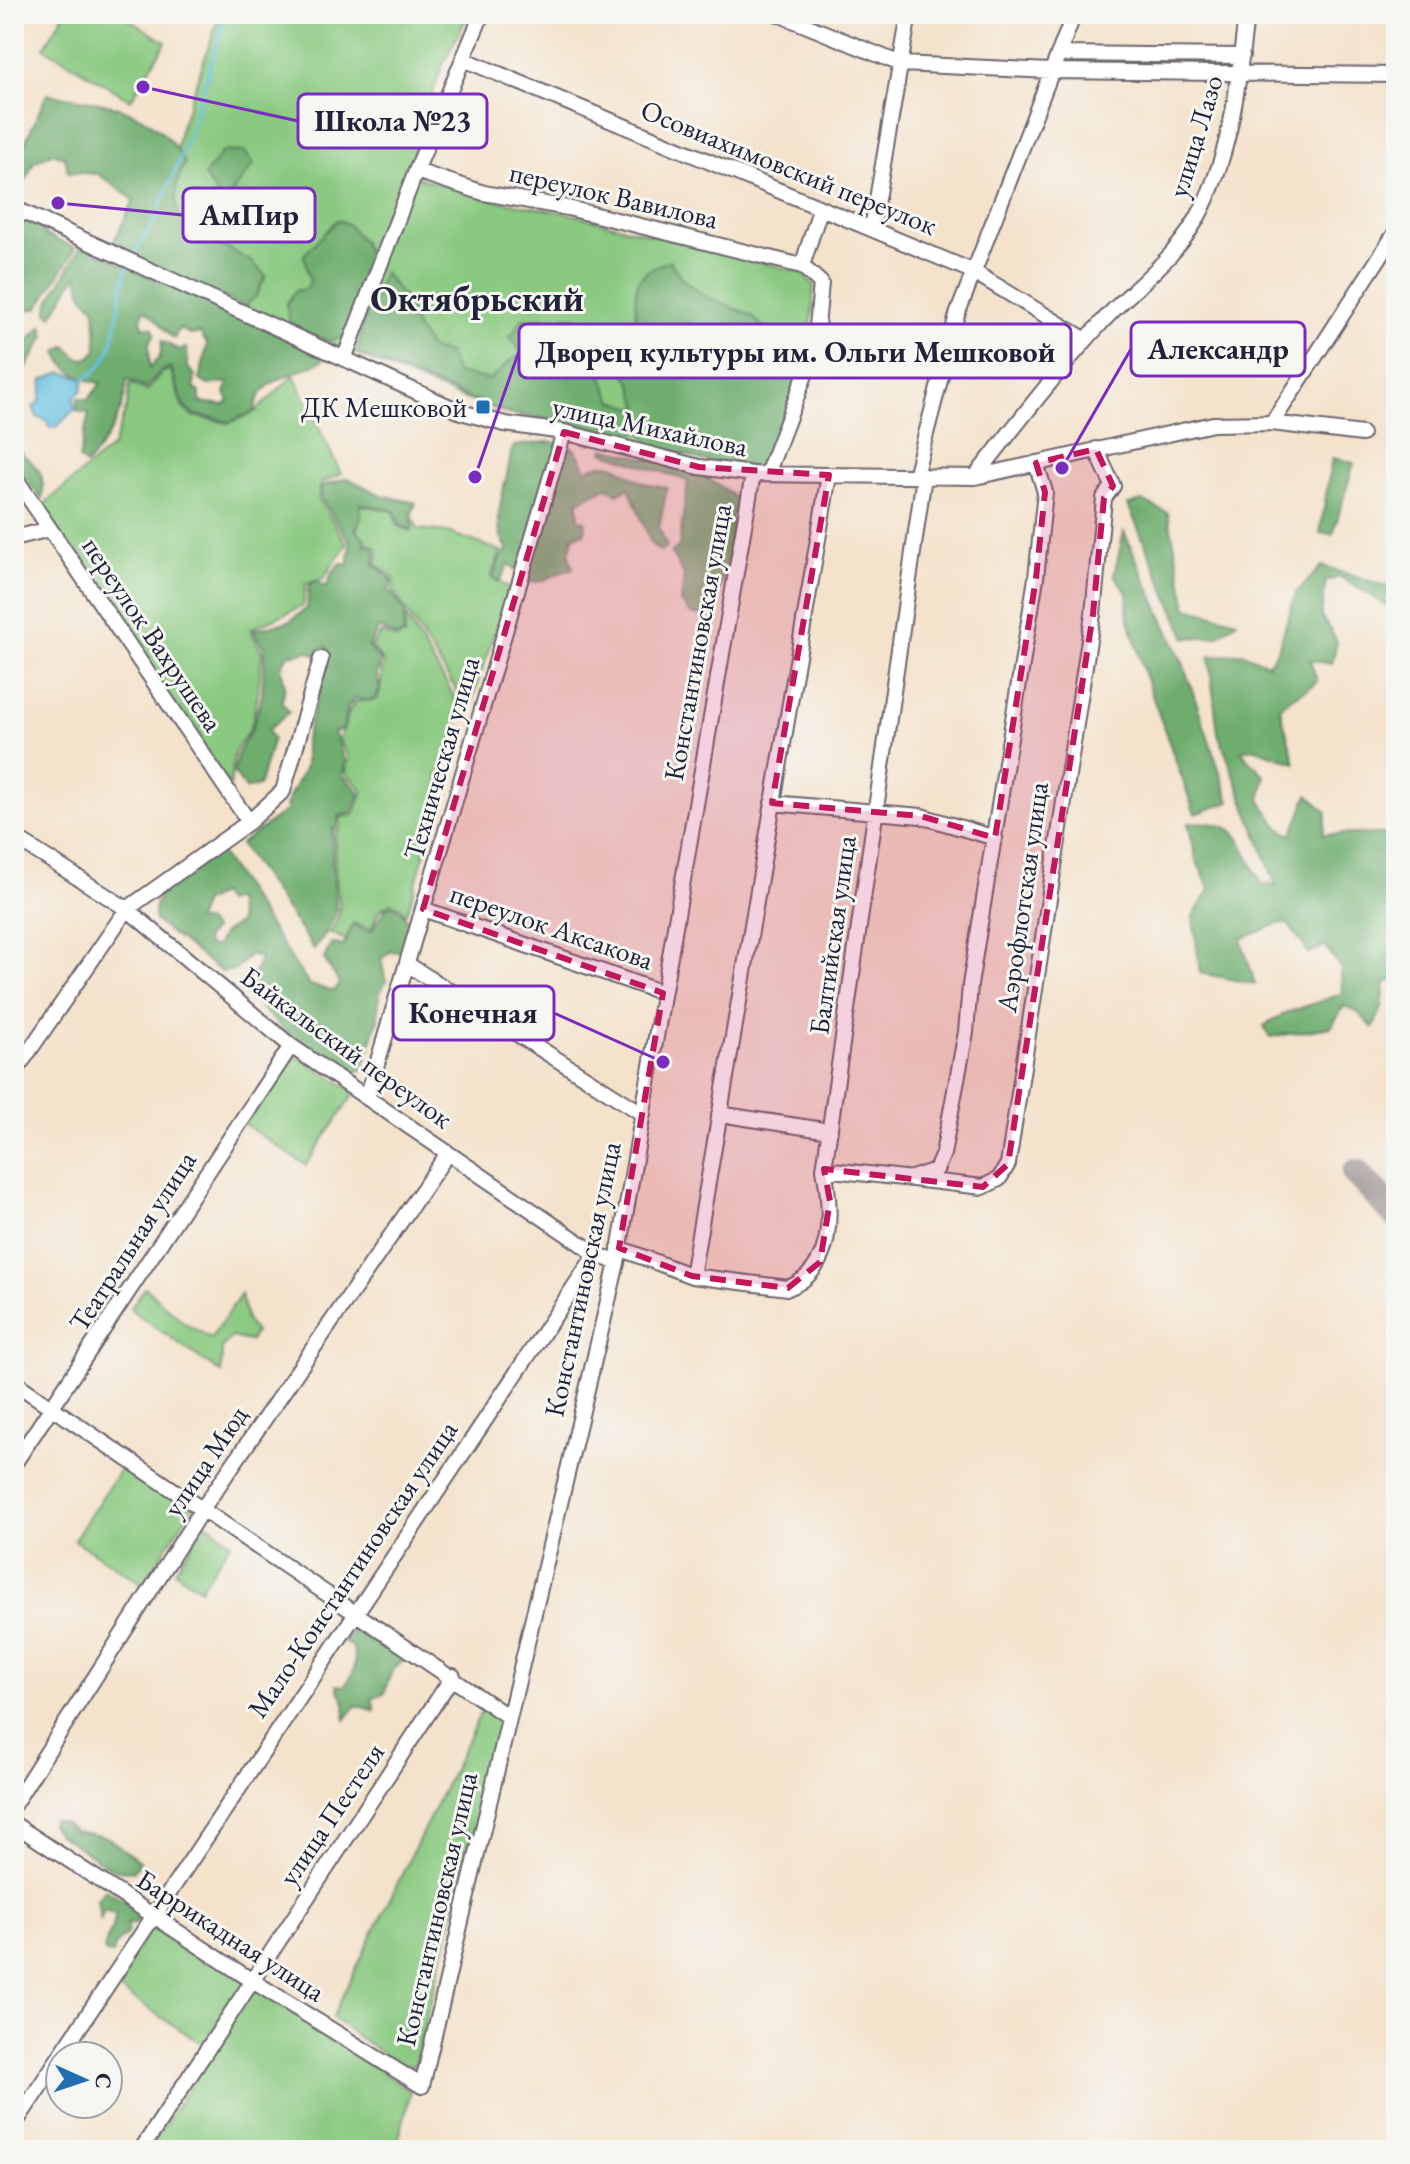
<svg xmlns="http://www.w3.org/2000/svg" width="1410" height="2164" font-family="'EB Garamond',serif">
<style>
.green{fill:#89c980;stroke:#56765e;stroke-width:2}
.forest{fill:#6ead6e;stroke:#486854;stroke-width:2;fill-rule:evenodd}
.water{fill:#62c0e0;stroke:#42718e;stroke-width:2}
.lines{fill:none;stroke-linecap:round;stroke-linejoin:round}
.stream{stroke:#62c0e0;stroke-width:3}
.taxiway{stroke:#8b8283;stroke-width:28}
.minor-casing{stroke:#6c656d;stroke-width:18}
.minor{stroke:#fff;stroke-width:14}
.marked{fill:#c2185b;fill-opacity:0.2;stroke:#c2185b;stroke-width:6;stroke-dasharray:16 10;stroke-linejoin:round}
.poi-dot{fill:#1f6fb2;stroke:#f6f6f2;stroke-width:3}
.labels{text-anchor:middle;stroke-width:6;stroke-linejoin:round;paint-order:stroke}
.street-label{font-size:28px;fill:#22223b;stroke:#f6f6f2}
.poi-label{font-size:28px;fill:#22223b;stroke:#f6f6f2;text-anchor:end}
.district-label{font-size:36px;font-weight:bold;fill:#22223b;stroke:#f6f6f2}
.leader{fill:none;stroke:#7b2cbf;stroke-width:3}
.callout-dot{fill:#7b2cbf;stroke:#f6f6f2;stroke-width:3}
.callout{fill:#f6f6f2;stroke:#7b2cbf;stroke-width:3}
.callout-label{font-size:30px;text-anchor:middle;font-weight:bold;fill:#22223b}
</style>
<rect width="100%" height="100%" fill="#f6f6f2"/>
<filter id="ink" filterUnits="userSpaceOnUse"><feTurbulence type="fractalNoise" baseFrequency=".0125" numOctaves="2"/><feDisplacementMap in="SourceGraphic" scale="16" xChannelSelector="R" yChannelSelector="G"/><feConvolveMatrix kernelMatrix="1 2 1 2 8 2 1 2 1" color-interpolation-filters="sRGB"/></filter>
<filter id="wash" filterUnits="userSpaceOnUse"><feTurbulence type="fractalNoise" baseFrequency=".006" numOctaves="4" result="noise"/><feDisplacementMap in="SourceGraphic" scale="32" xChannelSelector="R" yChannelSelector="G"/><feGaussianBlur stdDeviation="1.8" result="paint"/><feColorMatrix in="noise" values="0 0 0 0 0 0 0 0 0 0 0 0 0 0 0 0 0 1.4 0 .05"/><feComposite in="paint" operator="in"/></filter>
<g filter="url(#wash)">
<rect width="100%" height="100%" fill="#f4e2cb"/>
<path class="green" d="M64,14H120L166,42L131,100L44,48Z
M220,14H469L441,68L407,174L487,199L562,212L800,272L814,284L810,348L764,468L706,461L564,421L509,414L451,394L154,269L180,130Z
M170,369L182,407L192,416L229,423L255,412L294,375L341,474L321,483L318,498L347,544L322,580L306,583L303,606L250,629L262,652L258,694L251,727L234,753L230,787L41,507L113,446L127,406L130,383L147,391L162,373Z
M361,505L393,511L398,526L412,531L413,518L418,529L447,532L501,551L491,577L509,588L469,710L393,590L394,578L376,564L378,548L367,543L357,530Z
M405,615L461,708L449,753L438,775L439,802L410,904L405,915L401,907L391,903L380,909L371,929L353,923L346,940L330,933C346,911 337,895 335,871C334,858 335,844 336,831L340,830L341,817L354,815L363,791L346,773L348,756L338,739C348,727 345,712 355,702L377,700C384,687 379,676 384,662L371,647L381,633L396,639L405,635Z
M293,1057L300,1058L355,1092L306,1165L244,1124L288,1059Z
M145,1287L183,1322L211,1338L241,1294L246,1320L255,1332L250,1341L231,1337L222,1348L221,1373L130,1309Z
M125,1462L193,1506L143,1584L74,1540Z
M206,1523L231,1542L200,1589L175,1571Z
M483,1708L503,1719L414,2066L397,2064L332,2018Z
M155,1921L411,2091L396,2150H221L212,2145L208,2150H148L213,2051L114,1986Z"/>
<path class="forest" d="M47,94C104,103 155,106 185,163C172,189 174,203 183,230L231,250L252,262L266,276L256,296L245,307L110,249L134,200L98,174L68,172L65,157L52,153L34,162L20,192L14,190V167Z
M223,151L245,152L254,164L226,201L220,199L204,176Z
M14,214L45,229V235L76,248L38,308L21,311L14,343Z
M337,220C347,222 351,227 357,235C386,268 364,296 351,335L328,341L291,326L286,305L295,291L306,289L310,282L304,255Z
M82,245L320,353L323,360C300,375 258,376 255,411L230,422L193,414L184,406L171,367L160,372L146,388L127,379C124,414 109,438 86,465L79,459L89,413L77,411L78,398L88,400L101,383C84,381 64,371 57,352L66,346L79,359L89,358L97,350L95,309L83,295L77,274L52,316L48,313L49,302ZM144,310C160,319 161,328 174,339L179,328L191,335L200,333L207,344L200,380L208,385L229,382L225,393L229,401L224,405L200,402V392L194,388L195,375L188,368L187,348L179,350L162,341L160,357L150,368L149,343L155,334L152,327H143L141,319Z
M670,261L682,279L704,296L751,315L765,329L777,330L800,373L764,468L706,461L649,444L641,430L626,438L564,421L509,414L358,354L363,321L384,273L409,304L415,326L431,349L449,353L457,373L490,380L512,359L523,355L510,337L523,319L575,317L613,401L640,410L632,384L603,338L618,321L636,319C635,282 633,274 670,261Z
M42,326L45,336L19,380L21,412H14C14,371 11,357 42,326Z
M547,442C572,443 577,447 586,470C619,454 620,475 647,484C653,486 660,486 667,488L659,528L667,547L660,551L652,545L629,488L617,494L607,487L578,501L579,518L586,522L585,532L573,537L569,555L573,568L541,581L525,583L509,563L500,581L493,578L500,558L508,549C487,524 508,483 511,453L514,446Z
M14,444C32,468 47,464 42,500L14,463Z
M604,448L701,472C712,485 733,488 738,507L732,517V544L716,602L704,607V616L691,614L681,602L684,575L671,553L679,546L688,481L603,452Z
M1332,458L1354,463L1333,534L1320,533Z
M347,478L381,495L416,503L412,512V530L400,525L394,510L360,504L361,518L355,530L365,539V545L375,547L374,564L392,580L389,590L405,611L404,633L396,637L379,628L368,647L381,661L377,675L380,689L375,699L366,701L355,698L348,706L343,729L334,732L345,761L343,775L360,793L352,813L339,816L337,828L333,829C333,844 331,860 333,874C338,912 339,918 314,949L240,844L286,811L287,801L305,767V740L327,660V647L320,649L318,656L309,651L288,655L281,667L285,686L282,702L289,712L267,731L273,738L259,786L246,789L234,773L237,755L252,728L262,695L265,650L253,630L290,621L307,608L309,584L316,581L326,587L333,571L341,563L349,565L350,542L321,498L322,486Z
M1142,501L1168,513L1187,608L1237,621L1218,636L1186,638L1128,505Z
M1124,532L1183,663L1230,802L1195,814L1145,676L1127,612L1128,594L1114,575Z
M1322,566L1396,589V611L1340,577L1326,581L1321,616L1337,641L1332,664L1310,660L1317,681C1306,694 1289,695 1280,709L1295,763L1253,748L1241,751L1265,776L1260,800L1280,829L1292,835L1308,795L1327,812L1323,834H1396V979L1385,983L1382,1008L1373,1028L1357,1011L1344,1006L1331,1027L1270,1037L1264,1026C1285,1009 1317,1005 1342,993L1341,969L1325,946L1309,953L1288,924H1278L1241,939L1255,984L1200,973L1193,916L1210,890L1196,859L1188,823C1245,819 1238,843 1262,884L1276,885L1218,733L1209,657L1243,653L1268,664L1278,649L1296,593Z
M220,852L309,985L334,991L340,984L324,959L331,943L343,946L353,925L371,932L386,907L396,905L411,925L405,951L390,952L381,959L386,982L379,994L378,1019L363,1069L353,1073L303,1048L247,995L260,958L250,954L235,970L221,972L155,921C146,887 195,869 220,852ZM220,894L225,902L236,899L239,923L223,933L216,947L207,946L205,938L214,930L206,922L197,921L204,902Z
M361,1621L414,1657C394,1661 389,1675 384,1694L372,1698L375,1711L357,1705L345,1720V1704L337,1685L344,1686C356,1674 356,1664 353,1647L343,1642Z
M52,1820L63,1822L74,1831L107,1837L140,1862L133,1871L114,1870L57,1833L51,1824Z
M106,1889L145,1913L134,1924L128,1922L127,1934L115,1945L113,1954L104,1953C104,1938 116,1928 115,1914L104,1910L100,1920L97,1899Z"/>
<path class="water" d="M62,372L84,379L82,390L74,398L75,409L56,428H50L47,421L37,417L33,407L40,401L43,380Z"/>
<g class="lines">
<path class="stream" d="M132,259L156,217L188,139L226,14
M84,379C124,360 113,300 129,265"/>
<path class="taxiway" d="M1356,1173L1396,1215"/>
</g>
</g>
<g filter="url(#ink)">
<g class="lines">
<defs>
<path id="minor" d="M778,14L901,64L1051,71L1396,75
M1058,54L1242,56
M463,59L972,271L1086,340
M416,171L484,193L568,208L802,266L821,283L815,349L767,474
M14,208L461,412L505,424L564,432L699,467L753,474L975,477L1213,424L1272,423L1362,434
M872,228L909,14
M802,266L820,210
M344,359L416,171L482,14
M1272,423L1396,232
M14,476L249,822
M915,476L957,315L1074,14
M975,477C1016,425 1057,371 1102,322C1137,284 1179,257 1202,209C1232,148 1239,80 1246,14
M14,538L50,529
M772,803L921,816L995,838
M14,837L127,909L291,1046L596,1254L617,1263
M423,909L663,993
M407,964L643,1114
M14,1073L127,909L249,822L283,791L321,659
M367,1098L564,432
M719,1114L830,1131
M824,1169L983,1187L999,1179L1008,1164L1093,614L1104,498L1113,486L1096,449
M912,1178L936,1170L943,1154L966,1032L970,985L1036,578L1045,492L1036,463
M619,1248L692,1276L788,1288C835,1270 832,1211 824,1169L924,476
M692,1276L829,475
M14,1382L507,1716
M14,1464L291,1046
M14,1804L203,1508L448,1153
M14,1824L251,1980L422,2086L617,1263L753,474
M14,2125L596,1254
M141,2150L453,1676"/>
</defs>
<use href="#minor" class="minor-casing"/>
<use href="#minor" class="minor"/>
</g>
</g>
<path class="marked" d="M564,432L699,467L829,475L772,803L921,816L995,838L1036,578L1045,492L1036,463L1096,449L1113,486L1104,498L1093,614L1008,1164L983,1187L824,1169L830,1201L820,1262L788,1288L692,1276L619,1248L663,993L423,909Z"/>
<rect class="poi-dot" x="475" y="399" width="16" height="16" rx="4"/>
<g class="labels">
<g class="street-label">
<text transform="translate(1195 136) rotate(-73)" y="10">улица Лазо</text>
<text transform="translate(789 167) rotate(22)" y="10">Осовиахимовский переулок</text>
<text transform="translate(614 195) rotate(13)" y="10">переулок Вавилова</text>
<text transform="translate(650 426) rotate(12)" y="10">улица Михайлова</text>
<text transform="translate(153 634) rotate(56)" y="10">переулок Вахрушева</text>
<text transform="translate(697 642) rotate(-80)" y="10">Константиновская улица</text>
<text transform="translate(441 758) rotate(-74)" y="10">Техническая улица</text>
<text transform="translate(1022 897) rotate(-82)" y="10">Аэрофлотская улица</text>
<text transform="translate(552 926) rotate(19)" y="10">переулок Аксакова</text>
<text transform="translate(832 935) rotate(-82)" y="10">Балтийская улица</text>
<text transform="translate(347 1047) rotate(36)" y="10">Байкальский переулок</text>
<text transform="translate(132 1241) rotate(-57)" y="10">Театральная улица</text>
<text transform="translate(582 1279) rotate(-78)" y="10">Константиновская улица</text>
<text transform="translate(205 1461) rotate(-56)" y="10">улица Мюд</text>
<text transform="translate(352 1569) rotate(-56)" y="10">Мало-Константиновская улица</text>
<text transform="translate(331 1814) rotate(-56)" y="10">улица Пестеля</text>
<text transform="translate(436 1909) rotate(-77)" y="10">Константиновская улица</text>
<text transform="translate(231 1935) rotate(33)" y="10">Баррикадная улица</text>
</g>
<g class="poi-label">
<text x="467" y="417">ДК Мешковой</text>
</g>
<g class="district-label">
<text x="477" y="311">Октябрьский</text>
</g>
</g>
<path class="leader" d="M143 87L298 121M58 203L183 215M1062 468L1131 349M475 477L519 351M663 1062L554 1013"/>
<g class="callout-dot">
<circle cx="143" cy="87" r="8"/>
<circle cx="58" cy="203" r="8"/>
<circle cx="1062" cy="468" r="8"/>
<circle cx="475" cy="477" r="8"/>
<circle cx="663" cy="1062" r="8"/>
</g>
<g class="callout">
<rect x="298" y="94" width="189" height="54" rx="8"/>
<rect x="183" y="188" width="132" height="54" rx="8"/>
<rect x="1131" y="322" width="174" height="54" rx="8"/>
<rect x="519" y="324" width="552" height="54" rx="8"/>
<rect x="393" y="986" width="161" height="54" rx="8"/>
</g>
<g class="callout-label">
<text x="393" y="131">Школа №23</text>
<text x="249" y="225">АмПир</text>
<text x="1218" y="359">Александр</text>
<text x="795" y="362">Дворец культуры им. Ольги Мешковой</text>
<text x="473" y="1023">Конечная</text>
</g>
<rect width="1410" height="2164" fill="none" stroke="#f6f6f2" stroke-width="48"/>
<g transform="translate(84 2080) rotate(93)"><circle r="38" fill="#f6f6f2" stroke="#a1a1a9" stroke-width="2"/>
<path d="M0-6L14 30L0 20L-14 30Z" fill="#1f6fb2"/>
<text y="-12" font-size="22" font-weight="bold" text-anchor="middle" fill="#22223b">С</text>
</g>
</svg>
